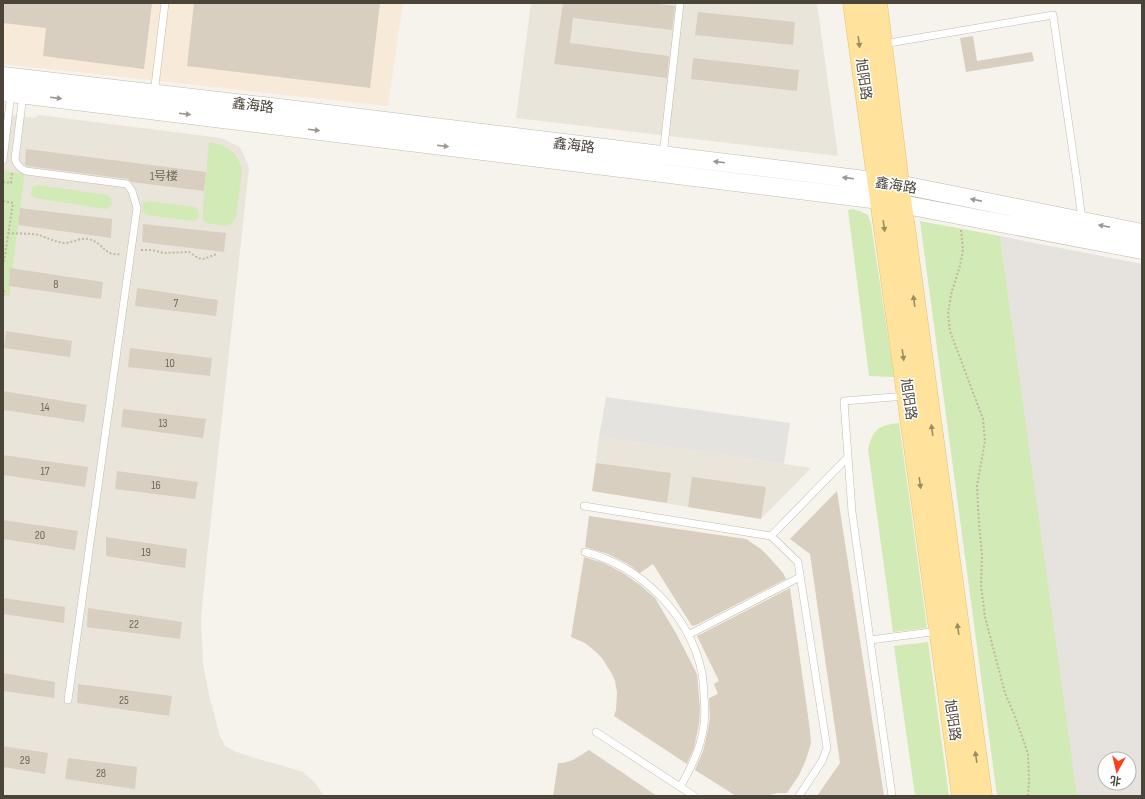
<svg xmlns="http://www.w3.org/2000/svg" width="1145" height="799" font-family="'Sofia Sans Condensed','Noto Sans SC',sans-serif">
<style>
.residential{fill:#eae5da}
.commercial{fill:#f7ead8}
.industrial{fill:#e6e2dd;fill-rule:evenodd}
.green{fill:#d2eab5}
.parking{fill:#e5e3e0}
.building{fill:#d8cfc1}
.lines{fill:none;stroke-linecap:round;stroke-linejoin:round}
.service-casing{stroke:#c2bbae;stroke-width:8}
.tertiary-casing{stroke:#c2bbae;stroke-width:19}
.primary-casing{stroke:#e6c16a;stroke-width:23}
.path{stroke:#c4b79f;stroke-width:2;stroke-dasharray:2 2;stroke-linecap:butt}
.service{stroke:#fff;stroke-width:7}
.tertiary{stroke:#fff;stroke-width:18}
.primary{stroke:#ffe39c;stroke-width:22}
.oneway{fill:#9c8c66}
.oneway2{fill:#9c9892}
.labels{text-anchor:middle;stroke-width:3;stroke-linejoin:round;paint-order:stroke}
.number-label{font-size:12px;fill:#6e675b}
.street-label{font-size:14px;fill:#4b4439;stroke:#fff}
</style>
<rect width="100%" height="100%" fill="#f6f3ec"/>
<path class="residential" d="M531,3H817L838,156L516,118Z
M3,114L34,118L39,115L221,138L240,147L244,155L249,168L207,556L201,618L203,665L210,699L220,736L225,746L237,752L254,758L277,764L303,772L315,783L324,796H3Z
M599,437L784,464L811,468L761,519L592,491Z"/>
<path class="commercial" d="M3,3H403L388,106L3,64Z"/>
<path class="industrial" d="M1000,236L1142,264V796H1076ZM1105,759H1129V783H1105Z"/>
<path class="green" d="M209,142C226,145 239,152 242,171L236,217L232,223L226,226L206,223L203,220V208Z
M3,171L21,173L24,175V178L9,296L3,295Z
M37,185L107,195L111,198L112,204L108,208L106,209L35,198L31,195L32,187Z
M148,201L195,207L198,210L199,216L196,220L193,221L146,215L142,211L143,203Z
M852,209L860,211L868,215L871,224L894,377L869,376L848,210Z
M920,221L1000,236L1077,796H997Z
M899,423L927,628L893,632L868,449C873,429 879,425 899,423Z
M928,642L949,796H915L894,646Z"/>
<path class="parking" d="M606,397L790,423L784,464L599,437Z"/>
<path class="building" d="M3,3H152L144,69L43,56L46,28L3,23Z
M194,3H380L370,88L187,66Z
M563,3H652L675,6L672,30L573,18L570,43L669,56L667,78L554,64Z
M698,12L795,22L793,45L695,35Z
M973,36L977,61L1032,52L1034,61L966,72L960,38Z
M693,58L799,70L797,91L691,79Z
M26,149L206,172L204,191L131,182L128,179L27,166L25,165Z
M20,208L112,219L111,238L18,225Z
M143,224L226,233L224,252L142,242Z
M10,268L103,282L101,299L9,286Z
M137,288L218,300L216,316L135,306Z
M6,331L72,341L70,357L4,348Z
M130,348L212,358L210,376L128,367Z
M3,391L87,405L84,422L3,410Z
M123,409L206,419L203,438L121,427Z
M3,455L88,467L85,487L3,475Z
M596,463L671,473L667,503L592,491Z
M117,471L198,482L195,499L115,489Z
M692,477L766,487L761,519L688,507Z
M837,491L884,796H817L840,763L810,554L790,539Z
M589,516L746,539L761,549L769,557L783,573L786,579L694,626L693,625L692,626L653,564L640,573L628,564L608,554L585,547Z
M3,520L78,531L75,550L3,539Z
M106,537L187,549L185,568L106,556Z
M584,557L604,563L623,573L640,585L655,598L677,635L697,674L700,708L699,724L694,748L687,764L614,716L616,710L617,693L615,681L612,674L602,658L596,652L585,643L571,637Z
M790,588L810,730L811,743L806,760L799,775L787,793H778L764,796H736L695,770L703,751L707,735L710,718L709,698L718,694L714,684L719,681L697,636Z
M3,598L65,607L64,623L3,614Z
M88,608L182,622L180,639L87,627Z
M3,673L55,682L54,698L3,691Z
M78,684L172,696L169,716L77,703Z
M3,746L48,753L45,774L3,767Z
M589,750L657,796H553L558,763H563L573,760Z
M68,758L137,767L135,789L65,779Z"/>
<g class="lines">
<defs>
<path id="service" d="M883,44L1053,15L1077,181L1082,220
M154,94L165,3
M23,95L15,159C17,165 20,169 26,171L127,184L132,191L137,208L68,700
M663,155L680,3
M3,160L11,93
M584,506L771,536L798,562L827,748L822,761L799,796
M771,536L848,457
M585,552C641,566 690,615 702,673C703,681 704,689 704,697C705,706 705,716 704,725C701,748 692,767 680,787
M688,635L800,577
M870,640L939,631
M596,732L694,796
M892,796L852,512L844,401L906,396"/>
<path id="tertiary" d="M3,76L263,106L898,184L1142,233
M3,92L880,200L1142,250"/>
<path id="primary" d="M854,3L963,796
M876,3L898,184L981,796"/>
</defs>
<use href="#service" class="service-casing"/>
<use href="#tertiary" class="tertiary-casing"/>
<use href="#primary" class="primary-casing"/>
<path class="path" d="M3,182L11,183L12,173
M3,201L13,203L4,261H3
M961,230L963,250L960,266L951,294L948,314L950,331L983,419L985,441L977,486L979,524L982,556L981,585L985,617L1005,693L1016,719L1028,754L1029,780L1028,796
M8,233C16,234 31,233 39,235C47,238 54,241 62,243C71,244 80,237 89,239C103,243 105,257 121,254
M141,250H152L164,253L189,252L198,258L203,259L217,254
M3,291H4L3,297
M3,332H4
M3,360H4"/>
<use href="#service" class="service"/>
<use href="#tertiary" class="tertiary"/>
<use href="#primary" class="primary"/>
</g>
<defs><path id="oneway-solid" d="M-6-.8H1V-3.2L6.5 0L1 3.2V.8H-6Z"/></defs>
<g class="oneway">
<use href="#oneway-solid" transform="translate(859 42) rotate(82)"/>
<use href="#oneway-solid" transform="translate(884 226) rotate(82)"/>
<use href="#oneway-solid" transform="translate(914 301) rotate(-98)"/>
<use href="#oneway-solid" transform="translate(903 355) rotate(82)"/>
<use href="#oneway-solid" transform="translate(932 430) rotate(-98)"/>
<use href="#oneway-solid" transform="translate(920 483) rotate(82)"/>
<use href="#oneway-solid" transform="translate(958 629) rotate(-98)"/>
<use href="#oneway-solid" transform="translate(976 757) rotate(-98)"/>
</g>
<g class="oneway2">
<use href="#oneway-solid" transform="translate(56 98) rotate(7)"/>
<use href="#oneway-solid" transform="translate(185 114) rotate(7)"/>
<use href="#oneway-solid" transform="translate(314 130) rotate(7)"/>
<use href="#oneway-solid" transform="translate(443 146) rotate(7)"/>
<use href="#oneway-solid" transform="translate(719 162) rotate(-173)"/>
<use href="#oneway-solid" transform="translate(848 178) rotate(-173)"/>
<use href="#oneway-solid" transform="translate(976 200) rotate(-169)"/>
<use href="#oneway-solid" transform="translate(1104 226) rotate(-169)"/>
</g>
<g class="labels">
<g class="number-label">
<text x="164" y="180">1号楼</text>
<text x="56" y="288">8</text>
<text x="176" y="307">7</text>
<text x="170" y="367">10</text>
<text x="45" y="411">14</text>
<text x="163" y="427">13</text>
<text x="45" y="475">17</text>
<text x="156" y="489">16</text>
<text x="40" y="539">20</text>
<text x="146" y="556">19</text>
<text x="134" y="628">22</text>
<text x="124" y="704">25</text>
<text x="25" y="764">29</text>
<text x="101" y="777">28</text>
</g>
<g class="street-label">
<text transform="translate(864 79) rotate(82)" y="5">旭阳路</text>
<text transform="translate(253 105) rotate(7)" y="5">鑫海路</text>
<text transform="translate(574 145) rotate(7)" y="5">鑫海路</text>
<text transform="translate(896 185) rotate(9)" y="5">鑫海路</text>
<text transform="translate(909 399) rotate(82)" y="5">旭阳路</text>
<text transform="translate(953 720) rotate(82)" y="5">旭阳路</text>
</g>
</g>
<rect width="1145" height="799" fill="none" stroke="#4b4439" stroke-width="8"/>
<g transform="translate(1117 771) rotate(188)"><circle r="19" fill="#ffffff" stroke="#b7b4b0"/>
<path d="M0-3L7 15L0 10L-7 15Z" fill="#fc3f1d"/>
<text y="-6" font-size="11" font-weight="bold" text-anchor="middle" fill="#4b4439">北</text>
</g>
</svg>
